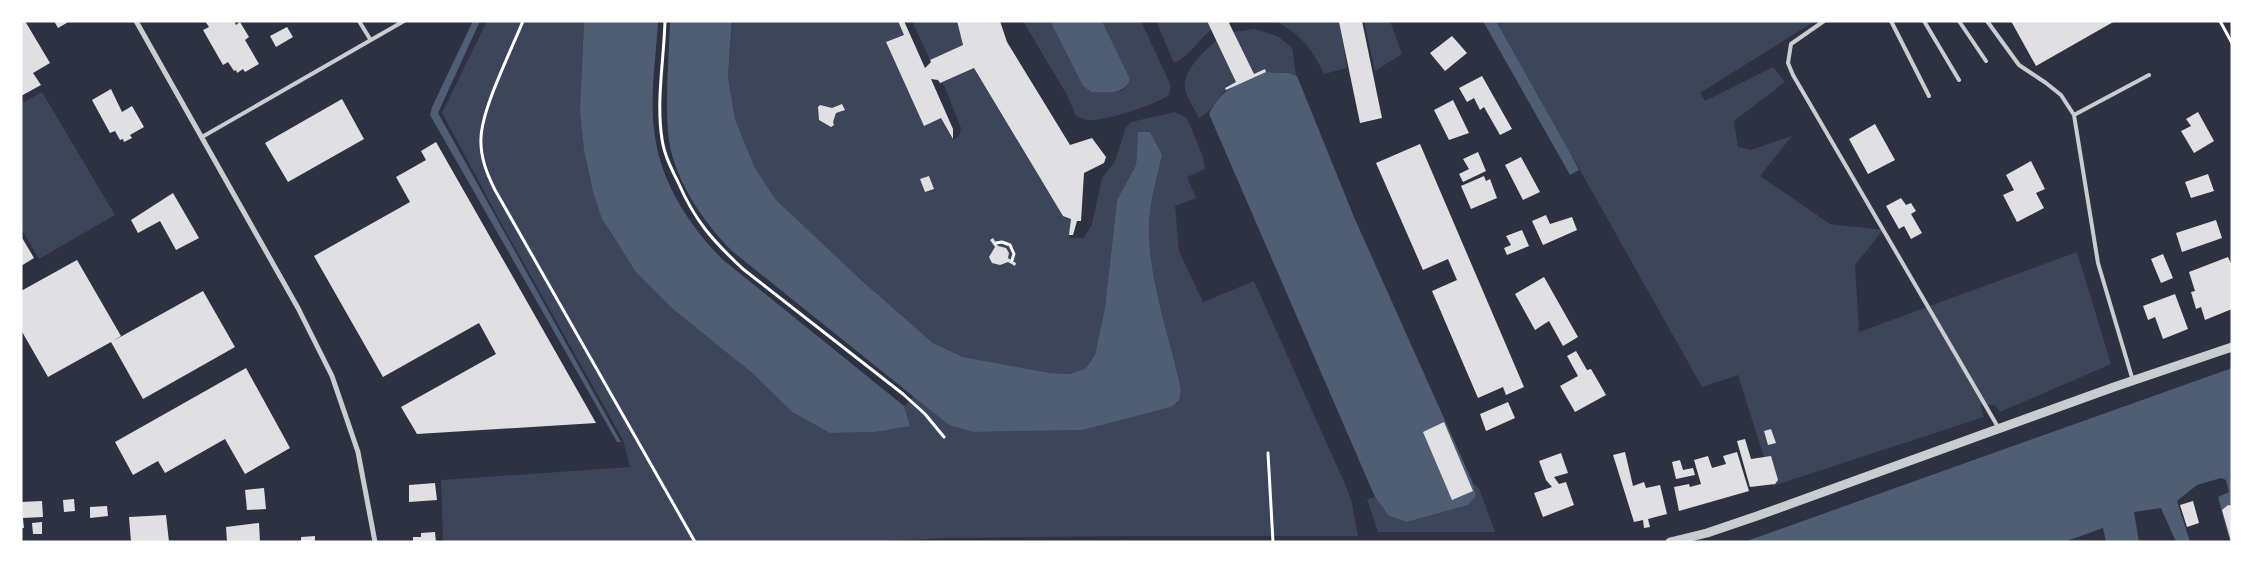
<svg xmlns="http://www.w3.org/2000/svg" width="2253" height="563" font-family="'Varela Round',sans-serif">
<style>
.green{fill:#3c4559}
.water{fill:#4f5d75}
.building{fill:#e0e0e3}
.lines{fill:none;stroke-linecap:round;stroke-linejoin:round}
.path{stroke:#fff;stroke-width:3}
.service{stroke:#caccd0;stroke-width:4}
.minor{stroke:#caccd0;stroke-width:5}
.tertiary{stroke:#caccd0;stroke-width:9}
</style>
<rect width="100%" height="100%" fill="#2d3142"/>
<path class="green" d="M487,21H584C580,99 574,172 616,242L792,412L830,433L875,432L910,425L904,406L914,396L949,425L973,432L1083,430L1171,407L1179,402L1181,389C1170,338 1151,288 1149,235C1148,208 1156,181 1162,155L1138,132L1136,165L1117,200L1105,307L1095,355L1086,368L1070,374L1050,373L963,357L933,343L860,279L775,200L754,166L735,119L728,77L733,21H898L904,35L886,43L924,126L941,118L953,140L959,136L961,128L944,85L940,82L974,68L1063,215L1071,219L1069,238H1084L1092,224L1102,178L1115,161L1126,127L1131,122L1175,112L1187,118L1203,157L1205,169L1187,177L1196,198L1175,206L1179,251L1203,302L1254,281L1345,484L1352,503L1358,536H1134L946,538L867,542H443L441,480L630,467L623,440L505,230L442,113Z
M912,21H957L963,45L930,60Z
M1023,21H1050L1083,86L1091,92L1122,91L1130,79L1102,21H1141L1171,86L1169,95C1155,105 1104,122 1087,120C1084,120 1080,117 1076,116L1067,95Z
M1156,21H1207L1211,30C1198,40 1190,56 1174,63Z
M1275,21H1339L1347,68L1324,74C1313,50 1300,33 1275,21Z
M1364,21H1390L1402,54L1375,71Z
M1496,21H1815L1700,93L1705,101L1773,67L1785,82L1734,121L1738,147L1751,150L1792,136L1760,176L1830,224L1883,230L1855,265L1859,332L2077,252L2111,364L2000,412L1995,405H1980L1984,417L1773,486L1738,375L1702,387Z
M1255,29L1277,36L1292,47L1296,76C1286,71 1277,73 1266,72L1265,69L1254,74L1233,32Z
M1217,40L1236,82L1225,87L1226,90C1216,100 1211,112 1199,118C1195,110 1187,98 1185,89C1182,70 1205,51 1217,40Z
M42,92L115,215L39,259L21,228V104Z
M1472,483L1479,488L1495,532H1378L1367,499L1375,497L1389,516L1407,522L1468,505L1476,496Z"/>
<path class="water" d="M473,21H480L438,113L621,442H617L604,419L430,115L432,107Z
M584,21H658C656,57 650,94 654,129C659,180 688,224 722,259L904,406L910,426L875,432L830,433L792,412L751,372L673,309L636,272L602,219L593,192L584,150L580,109Z
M670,21H732L728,77L735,119L754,166L775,199L860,279L933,343L963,357L1050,373L1070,374L1086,368L1095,355L1105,307L1117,200L1136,165L1138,132H1150L1162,155C1156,181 1148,208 1149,235C1151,288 1170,338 1181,389L1179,401L1171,407L1083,430L973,432L949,425L732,251C702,221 671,175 668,132C665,95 669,58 670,21Z
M1050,21H1102L1130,79C1124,96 1107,92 1091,92L1083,86Z
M1483,21H1496L1568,149L1579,170L1570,175Z
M1266,72L1288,73L1297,76L1354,217L1472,481L1476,496L1468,505L1407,522L1389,516L1375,497L1209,114C1222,87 1240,83 1266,72Z
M2232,368V542H2230L2218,497L2229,492L2226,480L2221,478L2197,485L2177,501L2190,542H2176L2161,508L2134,512L2139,542H2106L2103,528L2064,542H1744Z"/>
<path class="building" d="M21,21H25L50,63L33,73L41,85L21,96Z
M54,21H70L58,28Z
M205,21H234L236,25L240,22L249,37L245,40L259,64L245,72L243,69L237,73L236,70L234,71L228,62L223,65L203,30L209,27Z
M898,21H904L925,68L931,62L930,60L963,45L957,21H1000L1007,42L1070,145L1092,138L1106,157L1104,163L1084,173L1081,221H1077L1073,235H1069L1071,219L1063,216L974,68L940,83L938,80L931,79L953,129V139L941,118L924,126L886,42L904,35Z
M1207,21H1232L1229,23L1254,74L1265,69L1266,72L1226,90L1225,88L1236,82Z
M1343,21H1362L1382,118L1360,123L1339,22Z
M2011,21H2115L2036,66Z
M287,27L293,37L276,47L270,36Z
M1452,36L1467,53L1445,71L1430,53Z
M1482,76L1512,129L1500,135L1484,107L1480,110L1474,98L1467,102L1459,88Z
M111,89L122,112L132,106L144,127L130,135L132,138L124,142L123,139L120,140L115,131L110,133L92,100Z
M342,99L364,139L288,182L265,143Z
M1453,100L1469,133L1449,140L1434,110Z
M842,104L845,110L836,113L833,122L834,125L831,127L819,120L818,107L820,105L832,108Z
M2198,112L2214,141L2194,153L2181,131L2191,126L2186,119Z
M1875,124L1895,160L1868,174L1849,139Z
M436,142L542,328L596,423L417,434L401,407L496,354L479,323L383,377L314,256L410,202L396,177L426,160L421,151Z
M1420,144L1524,387L1506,395L1503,387L1478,398L1432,291L1457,280L1448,259L1423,270L1376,163Z
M1478,152L1486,171L1463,182L1459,174L1469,169L1463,159Z
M1521,157L1540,192L1523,200L1505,165Z
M2031,161L2045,189L2036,193L2044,208L2017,222L2003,195L2014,190L2006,175Z
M2208,174L2214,191L2191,198L2185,182Z
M929,176L934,189L925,192L920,179Z
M1484,176L1486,181L1490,179L1497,198L1471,209L1461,186Z
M173,193L199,238L176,250L160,221L138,233L131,220Z
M1901,198L1906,205L1911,203L1916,211L1911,214L1922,233L1911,239L1904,226L1899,229L1886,206Z
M1546,215L1550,224L1572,217L1577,230L1543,245L1532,221Z
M2216,220L2222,238L2182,252L2176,233Z
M1522,230L1529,246L1507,255L1504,248L1511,245L1506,236Z
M21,236L34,258L21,266Z
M993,238L998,246L1006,248L1009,253L1008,258L1016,263L1015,266L1008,262L1000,265L992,263L989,257L995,247L990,240Z
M2163,254L2173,278L2161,283L2151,259Z
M2228,257L2232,266V309L2205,320L2201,307L2196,309L2191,292L2195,291L2189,272Z
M77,260L121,336L113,341L203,291L235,347L143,399L111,342L48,377L21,330V291Z
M1544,277L1578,337L1563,346L1549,321L1535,330L1515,294Z
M2175,294L2188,329L2163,339L2155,317L2148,320L2143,306Z
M1576,351L1587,370L1591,369L1606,395L1575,412L1560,386L1578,376L1567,356Z
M246,368L290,448L245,474L225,439L165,473L158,461L133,475L115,442Z
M1508,402L1515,418L1486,431L1480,414Z
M1444,422L1473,491L1452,500L1423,432Z
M1771,429L1776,443L1768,445L1764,431Z
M1745,439L1751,459L1771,456L1778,480L1775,484L1750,487L1737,441Z
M1625,452L1633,486L1644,482L1646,488L1660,485L1667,514L1648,519L1650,527L1644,528L1643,520L1634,522L1613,455Z
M1737,452L1749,491L1679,511L1674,487L1689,484L1690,487L1701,484L1694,460L1708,456L1712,468L1726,464L1723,456Z
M1561,453L1568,473L1554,477L1559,484L1566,482L1574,505L1543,517L1534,493L1552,487L1546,480L1539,461Z
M1680,460L1683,470L1693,468L1695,475L1676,479L1672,462Z
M435,483L437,500L409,502V485Z
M264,488L266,509L247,510L245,490Z
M74,499L75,511L64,512L63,500Z
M42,501L43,517L23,518L24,528H21V502Z
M2193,501L2199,523L2187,527L2180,505Z
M2228,505L2232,506L2231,541L2222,510Z
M107,506L108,516L90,518V507Z
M166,515L169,542H131L129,517Z
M42,522V534H33L32,523Z
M259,523L260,542H227L226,527Z
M435,532L436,542H413V537H421V533Z
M315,536V542H301V537Z"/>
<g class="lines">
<path class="path" d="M523,21C511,51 482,108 481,138C480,157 487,174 495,190L695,542
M665,21C664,59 656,101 662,139C664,154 671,168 678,182C695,221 712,240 743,269L903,394L925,414L944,437
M2220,21L2232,43
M996,243L1002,242L1010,245L1014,254L1012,260
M1268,453L1273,542"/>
<path class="service" d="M359,21L370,39
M1824,21L1791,44L1788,63L1793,75L1998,427
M1891,21L1929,96
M1924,21L1959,80
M1959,21L1986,61
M1987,21L2019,65L2046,83L2061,95L2074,115
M202,137L404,21
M2133,381L2098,263L2074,115L2149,75"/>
<path class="minor" d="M136,21L298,308L332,376L358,452L375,542"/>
<path class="tertiary" d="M1670,542L1707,533L1757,516L2114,387L2232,347"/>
</g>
<rect width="2253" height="563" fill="none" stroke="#ffffff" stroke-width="45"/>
</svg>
